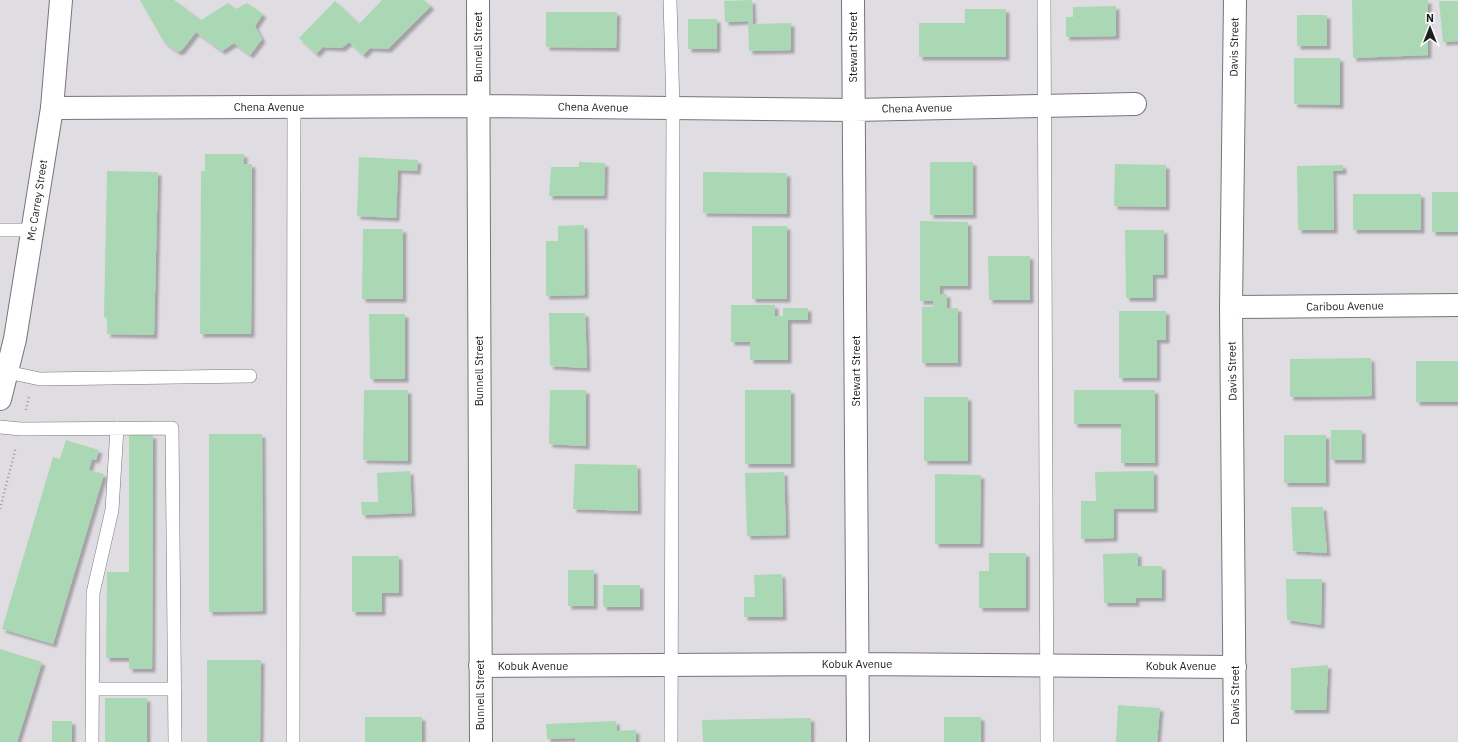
<svg xmlns="http://www.w3.org/2000/svg" width="1458" height="742" font-family="'IBM Plex Sans',sans-serif">
<style>
.building{fill:#abd8b4;filter:url(#shadow)}
.lines{fill:none;stroke-linecap:round;stroke-linejoin:round}
.service-casing{stroke:#76757a;stroke-width:14}
.minor-casing{stroke:#76757a;stroke-width:24}
.tertiary-casing{stroke:#76757a;stroke-width:24}
.path{stroke:#9e9ca0;stroke-width:2.5;stroke-dasharray:1 3;stroke-linecap:butt}
.service{stroke:#fff;stroke-width:13}
.minor{stroke:#fff;stroke-width:22}
.tertiary{stroke:#fff;stroke-width:22}
.labels{text-anchor:middle;stroke-width:3;stroke-linejoin:round;paint-order:stroke}
.street-label{font-size:11px;fill:#1f1f21;stroke:#fff}
</style>
<defs>
<filter id="shadow"><feDropShadow dx="3.5" dy="3.5" stdDeviation="1" flood-color="#0004"/></filter>
</defs>
<rect width="100%" height="100%" fill="#dfdde2"/>
<path class="building" d="M140,0H174L201,20L228,3L236,9L247,3L263,14L255,26L262,39L250,55L234,43L222,51L196,32L182,50L178,52L164,42Z
M382,0H424L431,6L388,49L370,48L363,55L349,42L342,48L323,47L316,54L299,38L335,1L359,24Z
M752,0L753,24L791,23V50L749,51L748,21L725,22L724,1Z
M1352,0H1428V55L1353,58Z
M1439,1H1458V41L1443,42Z
M1116,6V36L1066,37V17H1073V7Z
M965,9H1006V57H919V23H965Z
M546,12H617L616,48L546,47Z
M1297,15H1327V46H1297Z
M688,19H717V49H688Z
M1294,58H1340V105L1294,104Z
M205,154H244V164H252L251,334H200L201,171H205Z
M359,157L418,160L417,171L398,170L396,218L357,216Z
M579,162L605,163L604,196H549L551,167H579Z
M930,162H973V215H930Z
M1115,164L1166,165V207L1114,206Z
M1343,165V171H1333L1334,230H1298L1297,166Z
M107,171L158,172L154,335L107,334V317H104Z
M703,172L787,173V214L703,213Z
M1432,192H1458V232H1432Z
M1353,194H1421V230H1353Z
M920,221L968,222V286H940V294H947V308H958V363H922V307H933V301H920Z
M584,225L585,295L546,296V241H558V226Z
M752,226H787V299H752Z
M363,229H403V299H362Z
M1125,230H1164V275H1153V298H1126Z
M988,256H1030V300H989Z
M731,305H775V316H783V308H808V320H788V360H750V342H731Z
M1119,311H1166V340H1157V378H1119Z
M549,313H585L587,368L550,366Z
M369,314H405V379H370Z
M1371,358L1372,396L1290,397V359Z
M1416,361H1458V402H1416Z
M364,390H408V461L363,460Z
M550,390H586V446L549,444Z
M745,390H791V464H745Z
M1074,390H1155V463H1121V424H1074Z
M924,397H968V461H924Z
M1331,430H1362V460H1331Z
M129,434L153,435L152,669H129V658H106L107,572H129Z
M209,434H262L263,611L209,612Z
M1284,435H1326V483H1284Z
M66,440L99,450L96,460L92,459L89,470L104,474L53,644L2,629L53,457L60,459Z
M575,464L637,465L638,511L573,509Z
M410,471L412,513L362,515L361,502H378L377,473Z
M1154,471V509H1114V538L1081,539V501H1096L1095,472Z
M784,472L786,535L747,536L745,473Z
M935,474L981,475L980,544H935Z
M1291,507H1323L1327,553L1293,551Z
M989,553H1026V608H979V571H989Z
M1138,553V566H1162V598H1136V603H1104L1103,554Z
M352,556H399V593H382V612H352Z
M568,570H594V606H568Z
M782,574L783,617H744V597H755L754,575Z
M1286,579H1322L1321,625L1287,620Z
M603,585H640V607H603Z
M0,649L42,662L17,742H0Z
M207,660H261L260,742H207Z
M1328,665L1326,710H1291V668Z
M105,698H147V742H105Z
M1118,705L1160,708L1157,742H1116Z
M365,717H422V742H365Z
M944,717H981V742H944Z
M811,718V742H703L702,720Z
M52,721H72V742H52Z
M616,721L617,731L636,730V742H575V738L547,739L546,724Z"/>
<g class="lines">
<defs>
<path id="service" d="M670,0L673,108L671,742
M1044,0L1047,742
M0,230H33
M7,372L40,379L250,376
M0,427L21,429L172,428L175,742
M92,689H175
M92,742L93,593L112,510L117,428
M293,742L294,107"/>
<path id="minor" d="M478,0L481,742
M853,0L858,742
M1235,0L1231,307L1235,742
M52,108L478,106L854,110L1135,104
M1231,307L1458,305
M480,666L858,664L1235,667"/>
<path id="tertiary" d="M0,399L15,339L52,108L61,0"/>
</defs>
<use href="#service" class="service-casing"/>
<use href="#minor" class="minor-casing"/>
<use href="#tertiary" class="tertiary-casing"/>
<path class="path" d="M26,410L29,397
M0,509L16,447"/>
<use href="#service" class="service"/>
<use href="#minor" class="minor"/>
<use href="#tertiary" class="tertiary"/>
</g>
<g class="labels">
<g class="street-label">
<text transform="translate(478 47) rotate(-90)" y="4">Bunnell Street</text>
<text transform="translate(853 47) rotate(-90)" y="4">Stewart Street</text>
<text transform="translate(1234 47) rotate(-89)" y="4">Davis Street</text>
<text x="269" y="111">Chena Avenue</text>
<text transform="translate(593 107) rotate(1)" y="4">Chena Avenue</text>
<text transform="translate(917 108) rotate(-1)" y="4">Chena Avenue</text>
<text transform="translate(37 200) rotate(-81)" y="4">Mc Carrey Street</text>
<text transform="translate(1345 306) rotate(-1)" y="4">Caribou Avenue</text>
<text transform="translate(479 371) rotate(-90)" y="4">Bunnell Street</text>
<text transform="translate(856 371) rotate(-90)" y="4">Stewart Street</text>
<text transform="translate(1232 371) rotate(-91)" y="4">Davis Street</text>
<text x="857" y="668">Kobuk Avenue</text>
<text x="533" y="670">Kobuk Avenue</text>
<text x="1181" y="670">Kobuk Avenue</text>
<text transform="translate(480 695) rotate(-90)" y="4">Bunnell Street</text>
<text transform="translate(1235 695) rotate(-90)" y="4">Davis Street</text>
</g>
</g>
<g transform="translate(1430 28)" stroke="#ffffff" stroke-width="3" paint-order="stroke">
<path d="M0-3L7 15L0 10L-7 15Z" fill="#1f1f21"/>
<text y="-6" font-size="11" font-weight="bold" text-anchor="middle" fill="#1f1f21">N</text>
</g>
</svg>
